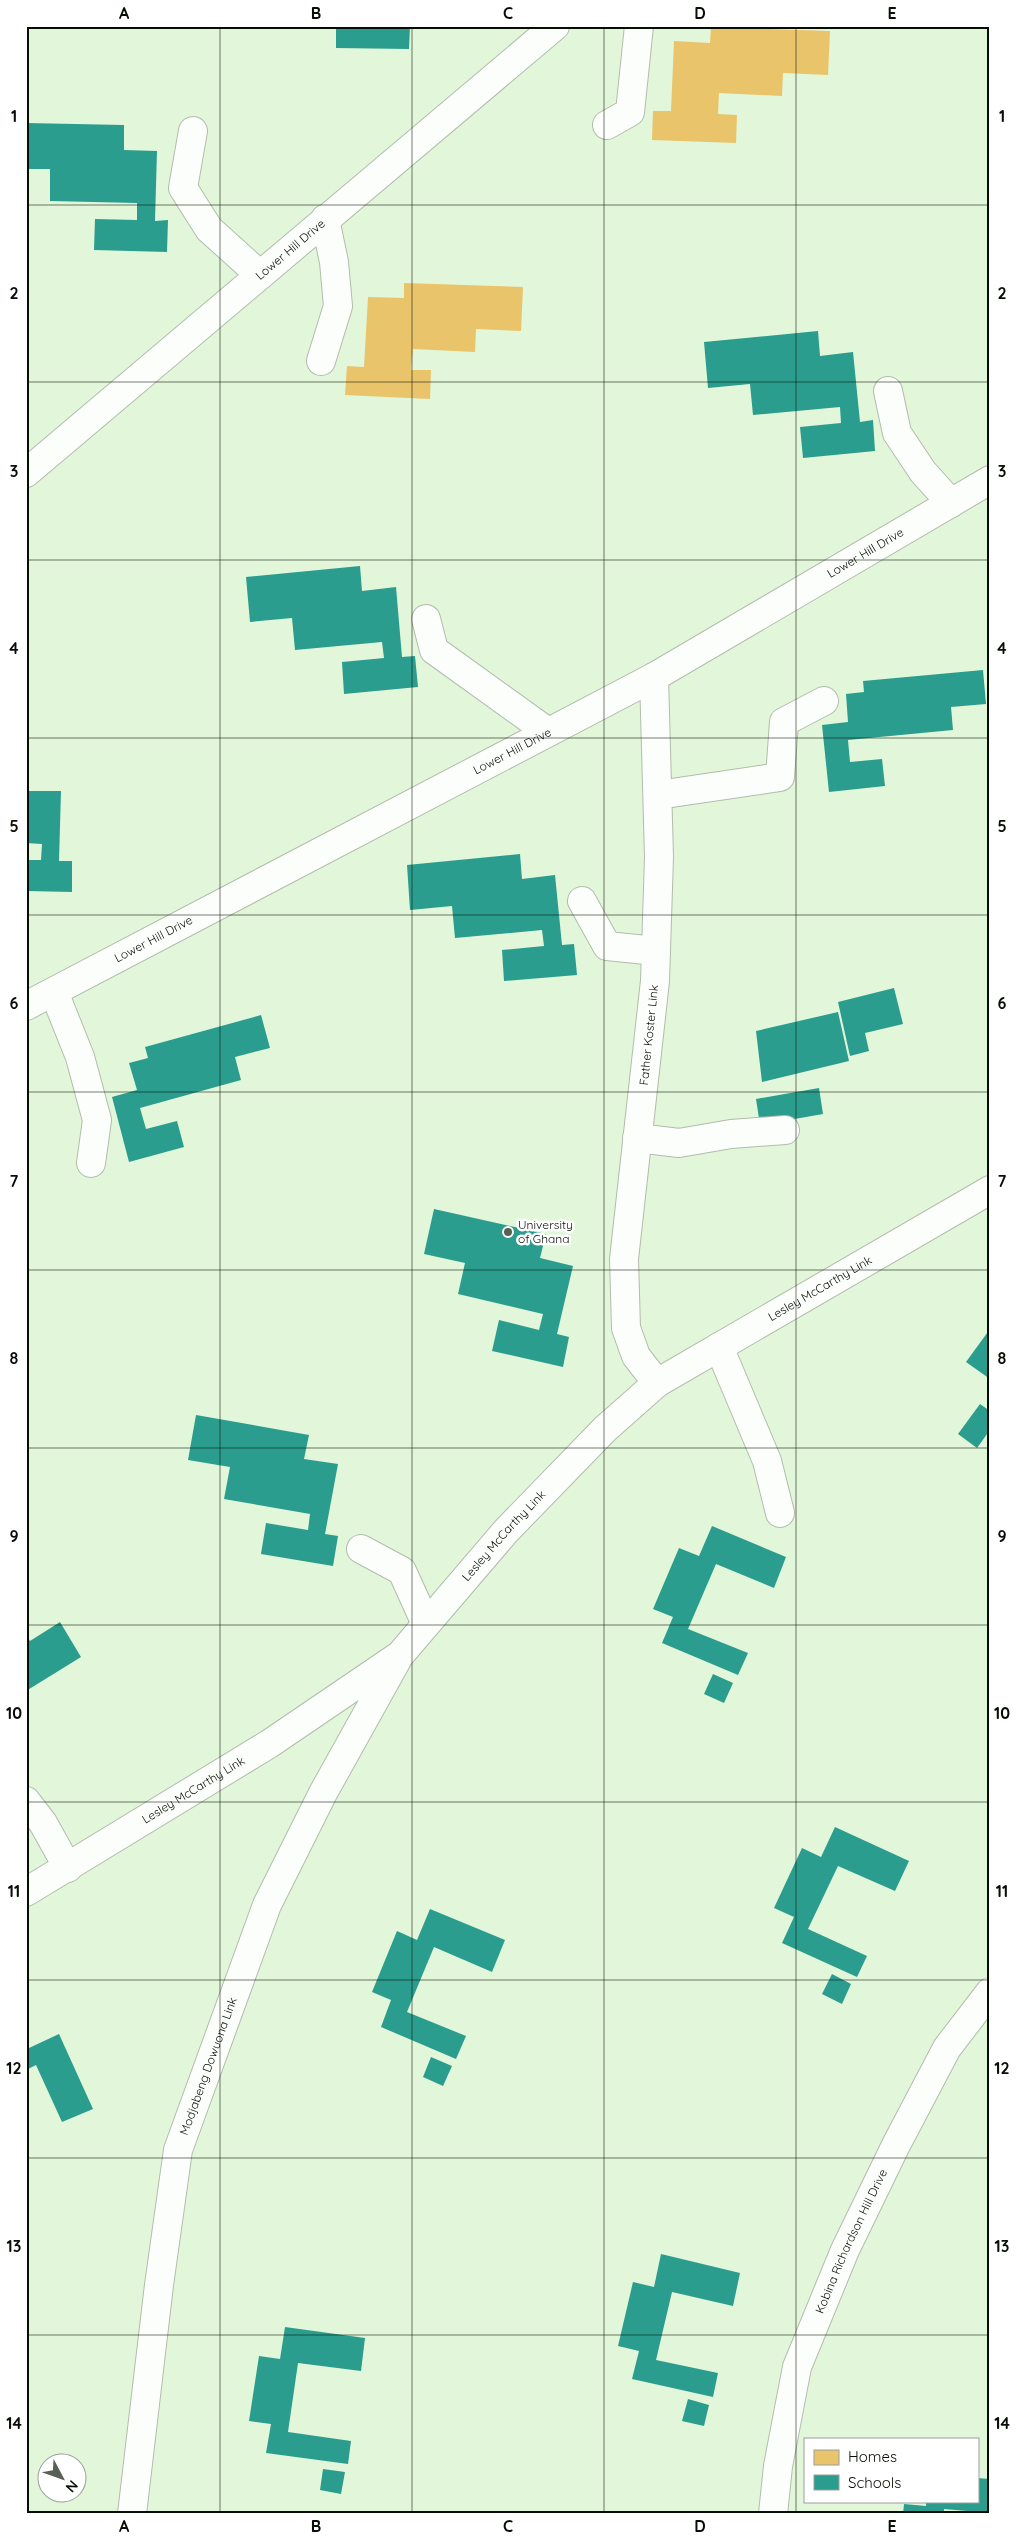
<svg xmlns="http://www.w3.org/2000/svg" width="1016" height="2540" font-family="Quicksand,sans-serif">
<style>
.built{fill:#e2f6d9;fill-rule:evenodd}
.homes{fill:#e9c46a}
.schools{fill:#2a9d8f}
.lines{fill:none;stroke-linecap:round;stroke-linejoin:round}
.minor-casing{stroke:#b2bcad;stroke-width:30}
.minor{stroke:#fcfefb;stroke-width:28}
.grid{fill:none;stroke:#070e05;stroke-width:1;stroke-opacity:0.55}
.poi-dot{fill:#576053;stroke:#fff;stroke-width:2}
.labels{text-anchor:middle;stroke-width:5;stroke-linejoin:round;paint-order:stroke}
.street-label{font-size:12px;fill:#070e05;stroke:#fff}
.poi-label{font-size:12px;fill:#070e05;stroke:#fff;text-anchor:start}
.neatline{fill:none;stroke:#070e05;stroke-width:2}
.grid-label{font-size:16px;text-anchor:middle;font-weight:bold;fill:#070e05}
</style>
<rect width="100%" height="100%" fill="#ebf7e5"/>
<path class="built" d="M26,26H990V2514H26ZM805,2439H977V2501H805ZM48,2462H78V2492H48Z"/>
<path class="homes" d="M711,27L830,31L828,75L783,73L782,96L719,93L718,114L737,115L736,143L652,140L653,111H671L674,41L710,43Z
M404,283L523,287L521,331L476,329L475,352L413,349L411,370H431L430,399L345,395L347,366L364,367L368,297L404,298Z"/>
<path class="schools" d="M336,26H410L409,49L336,48Z
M26,123L124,125V150L157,151L155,221L168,220L167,252L94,250L95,219L137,220V203L50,201V169H26Z
M818,331L820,356L853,352L860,422L873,420L875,451L803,458L800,427L841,423L840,407L753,415L750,384L708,388L704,342Z
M360,566L362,591L396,587L402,657L415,656L418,687L344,694L342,662L384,658L382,642L295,650L292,618L250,622L246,577Z
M983,670L986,704L951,707L953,730L848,740L850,762L882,759L885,786L829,792L822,725L848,722L846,694L864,692L863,681Z
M26,791H61L59,861H72V892L26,891V860H41L42,844L26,843Z
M520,854L522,879L555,875L562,945L574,944L577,975L504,981L502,950L544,946L542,930L455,938L452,906L410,910L407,865Z
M894,988L903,1024L865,1033L869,1051L850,1056L838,1002Z
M838,1012L849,1061L762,1082L756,1031Z
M261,1015L270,1048L235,1057L241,1080L140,1108L146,1129L177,1121L184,1147L129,1162L112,1097L137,1090L129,1063L148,1058L145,1047Z
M819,1088L823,1114L760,1125L756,1099Z
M434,1209L546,1234L540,1258L573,1266L557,1334L569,1337L563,1367L492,1351L499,1320L539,1330L543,1314L458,1294L465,1263L424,1254Z
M990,1329V1379L966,1362Z
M980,1404L990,1411V1430L977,1448L958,1434Z
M196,1415L309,1435L304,1459L338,1464L325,1534L338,1536L333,1566L261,1554L266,1523L308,1530L310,1514L224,1499L230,1467L188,1460Z
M712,1526L786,1557L774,1588L716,1564L688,1629L748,1653L738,1675L662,1643L673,1617L653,1609L679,1548L699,1556Z
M60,1622L81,1657L26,1691V1634L30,1641Z
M713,1674L733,1683L724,1703L704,1694Z
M835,1827L909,1861L895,1891L838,1866L808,1929L867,1956L857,1977L782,1943L794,1917L774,1908L802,1848L821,1857Z
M430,1909L505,1940L492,1972L434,1947L407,2012L466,2036L456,2059L381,2027L391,2000L372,1992L397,1931L417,1940Z
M832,1974L851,1984L842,2004L822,1994Z
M59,2034L93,2109L62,2122L36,2065L26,2070V2041L29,2048Z
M431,2057L452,2066L443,2086L423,2077Z
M661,2254L740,2273L733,2306L672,2292L656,2360L718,2373L713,2397L632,2379L639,2351L618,2346L633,2282L654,2287Z
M285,2327L365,2338L361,2371L298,2363L288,2432L351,2441L348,2464L266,2453L271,2424L249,2421L259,2356L280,2359Z
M688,2399L709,2405L704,2426L682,2421Z
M323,2469L345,2472L341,2494L320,2490Z
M977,2478L990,2479V2513L944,2509V2514H903L904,2504L926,2506V2501H977Z"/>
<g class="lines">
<defs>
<g id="minor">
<path d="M607,125L630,112L639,26"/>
<path d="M193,131L183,188L209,229L260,275"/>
<path d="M321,361L338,306L334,262L325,219"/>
<path d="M888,391L897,433L923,472L951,503"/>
<path id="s1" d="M26,473L555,26"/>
<path d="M426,619L434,650L548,732"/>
<path d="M654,677L659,857L655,981L624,1259L626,1328L636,1356L657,1383"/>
<path d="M658,795L780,777L784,722L824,701"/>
<path d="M582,901L607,946L656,951"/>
<path d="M54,992L80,1057L97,1120L91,1163"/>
<path id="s2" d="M26,1006L654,677L990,480"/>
<path d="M637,1138L679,1143L731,1134L785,1130"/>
<path d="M719,1347L767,1461L780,1513"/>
<path d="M361,1549L402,1571L426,1624"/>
<path d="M26,1801L43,1823L68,1868"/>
<path id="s3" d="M26,1892L269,1744L400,1655L506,1531L605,1429L657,1383L990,1190"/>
<path id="s4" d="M132,2514L159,2285L178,2150L267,1905L323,1793L397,1660"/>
<path id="s5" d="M773,2514L778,2466L797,2367L845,2250L896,2145L947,2048L990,1992"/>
</g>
</defs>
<use href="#minor" class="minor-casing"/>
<use href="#minor" class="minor"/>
</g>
<path class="grid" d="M220,26V2514M412,26V2514M604,26V2514M796,26V2514M26,205H990M26,382H990M26,560H990M26,738H990M26,915H990M26,1092H990M26,1270H990M26,1448H990M26,1625H990M26,1802H990M26,1980H990M26,2158H990M26,2335H990"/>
<circle class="poi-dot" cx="508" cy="1232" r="5"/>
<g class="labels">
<g class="street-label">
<text dy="4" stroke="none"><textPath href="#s1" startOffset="346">Lower Hill Drive</textPath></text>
<text dy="4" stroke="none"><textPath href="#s2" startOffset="954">Lower Hill Drive</textPath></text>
<text dy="4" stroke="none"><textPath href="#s2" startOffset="549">Lower Hill Drive</textPath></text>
<text dy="4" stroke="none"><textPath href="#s2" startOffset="144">Lower Hill Drive</textPath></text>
<text transform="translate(649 1035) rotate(-84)" y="4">Father Koster Link</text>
<text dy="4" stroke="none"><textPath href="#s3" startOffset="1006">Lesley McCarthy Link</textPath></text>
<text dy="4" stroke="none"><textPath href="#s3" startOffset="601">Lesley McCarthy Link</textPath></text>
<text dy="4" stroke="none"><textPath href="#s3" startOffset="196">Lesley McCarthy Link</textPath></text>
<text dy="4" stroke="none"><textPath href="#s4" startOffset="456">Modjabeng Dowuona Link</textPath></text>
<text dy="4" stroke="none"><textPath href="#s5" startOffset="286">Kobina Richardson Hill Drive</textPath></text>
</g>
<g class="poi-label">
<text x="518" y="1229">University<tspan x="518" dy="14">of Ghana</tspan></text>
</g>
</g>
<rect width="1016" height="2540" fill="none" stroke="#ffffff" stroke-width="55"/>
<rect x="804" y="2438" width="175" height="65" fill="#ffffff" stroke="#9c9f9b"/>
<rect x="814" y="2450" width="25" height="15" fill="#e9c46a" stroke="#9c9f9b"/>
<text x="848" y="2462" font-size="15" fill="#070e05">Homes</text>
<rect x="814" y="2475" width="25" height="15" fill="#2a9d8f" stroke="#9c9f9b"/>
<text x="848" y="2488" font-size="15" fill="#070e05">Schools</text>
<g transform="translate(62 2478) rotate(131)"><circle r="24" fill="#ffffff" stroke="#9c9f9b"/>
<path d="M0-4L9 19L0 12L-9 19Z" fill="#576053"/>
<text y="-8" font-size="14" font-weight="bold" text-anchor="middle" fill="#070e05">N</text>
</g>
<rect x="28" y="28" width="960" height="2484" class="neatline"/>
<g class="grid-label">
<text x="124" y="19">A</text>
<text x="316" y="19">B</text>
<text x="508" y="19">C</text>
<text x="700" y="19">D</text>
<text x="892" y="19">E</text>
<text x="14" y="122">1</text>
<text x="1002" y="122">1</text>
<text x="14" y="299">2</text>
<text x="1002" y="299">2</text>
<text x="14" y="477">3</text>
<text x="1002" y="477">3</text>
<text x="14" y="654">4</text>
<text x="1002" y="654">4</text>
<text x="14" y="832">5</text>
<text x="1002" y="832">5</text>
<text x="14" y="1009">6</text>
<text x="1002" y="1009">6</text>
<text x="14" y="1187">7</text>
<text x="1002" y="1187">7</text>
<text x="14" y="1364">8</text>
<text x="1002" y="1364">8</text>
<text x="14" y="1542">9</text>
<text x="1002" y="1542">9</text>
<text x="14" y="1719">10</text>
<text x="1002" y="1719">10</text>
<text x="14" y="1897">11</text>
<text x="1002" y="1897">11</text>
<text x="14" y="2074">12</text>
<text x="1002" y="2074">12</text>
<text x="14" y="2252">13</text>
<text x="1002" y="2252">13</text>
<text x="14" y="2429">14</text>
<text x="1002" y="2429">14</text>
<text x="124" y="2532">A</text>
<text x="316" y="2532">B</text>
<text x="508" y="2532">C</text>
<text x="700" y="2532">D</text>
<text x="892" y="2532">E</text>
</g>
</svg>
